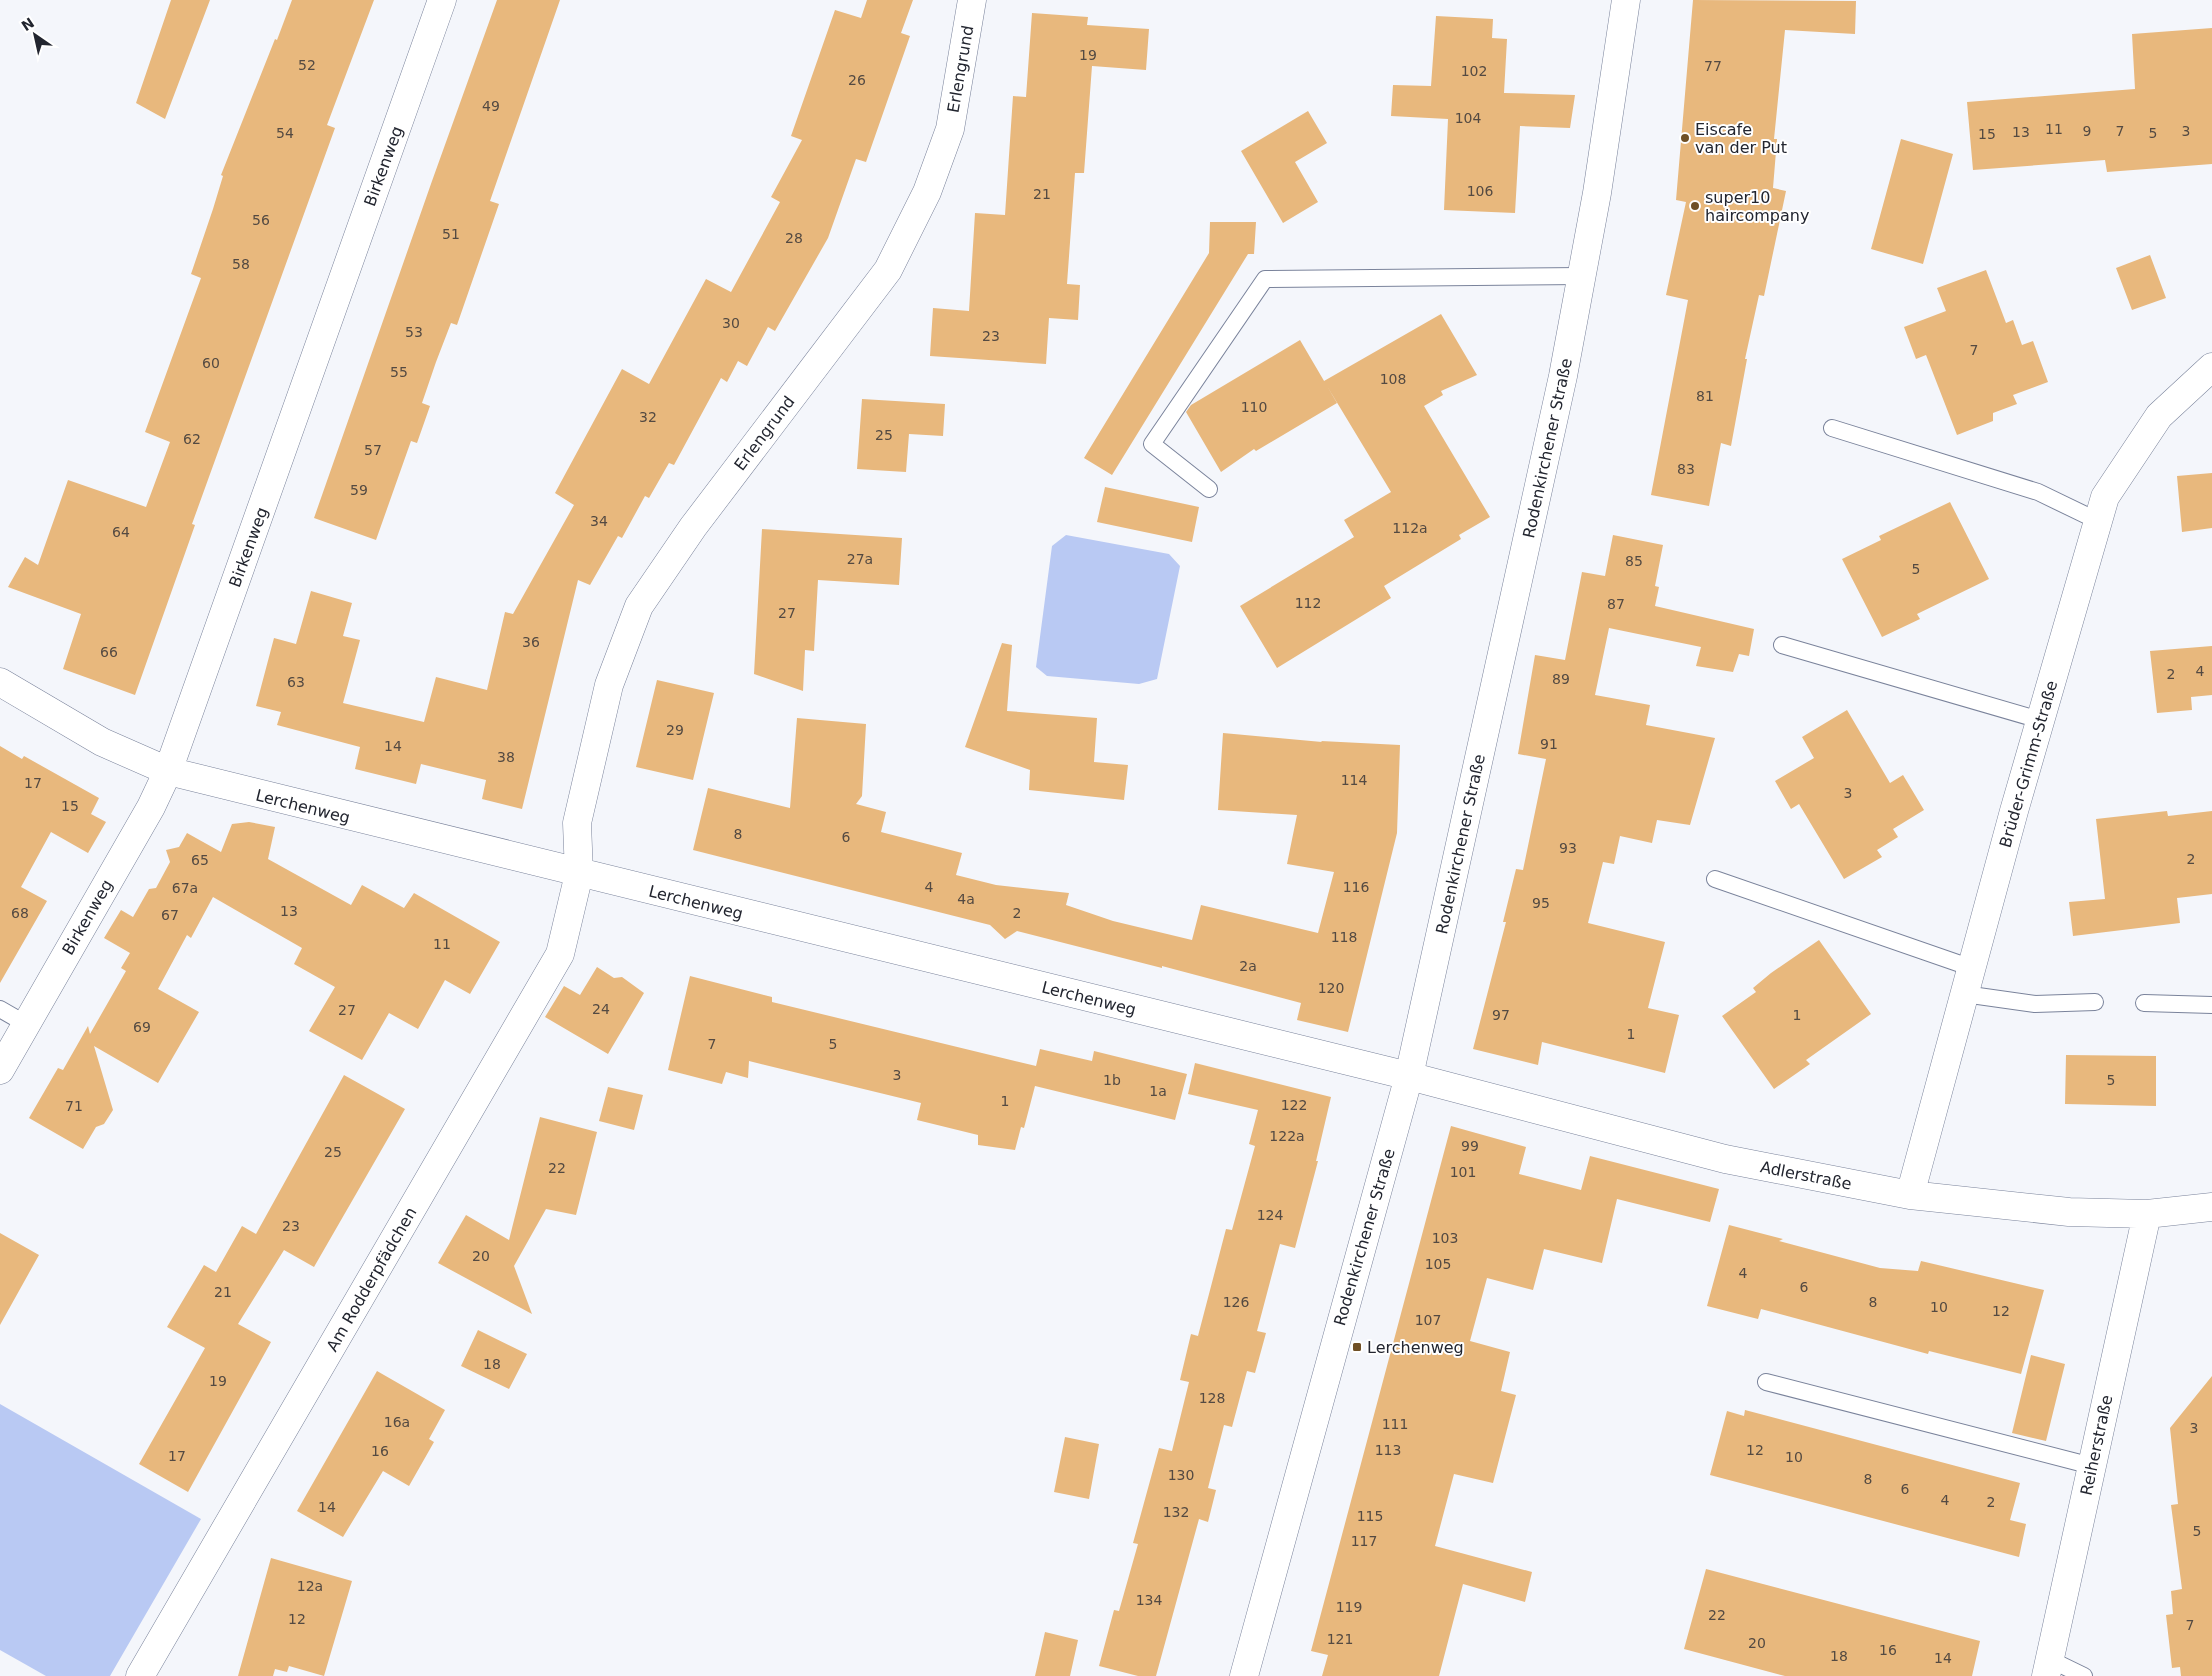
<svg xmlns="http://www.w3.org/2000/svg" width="2212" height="1676" font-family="'DejaVu Sans',sans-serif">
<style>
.green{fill:#b9c9f3}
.building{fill:#e8b87d}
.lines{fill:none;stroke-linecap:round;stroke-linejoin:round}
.lane-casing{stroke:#7a839b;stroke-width:18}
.street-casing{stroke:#7a839b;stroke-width:29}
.secondary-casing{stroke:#7a839b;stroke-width:29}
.lane{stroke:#fff;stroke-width:16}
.street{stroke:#fff;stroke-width:28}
.secondary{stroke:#fff;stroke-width:28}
.poi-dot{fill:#6f4f25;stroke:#fff;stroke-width:2}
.labels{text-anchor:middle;stroke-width:4;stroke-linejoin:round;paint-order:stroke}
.number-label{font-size:14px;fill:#544a42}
.street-label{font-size:16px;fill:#22252f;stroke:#fff}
.poi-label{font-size:16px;fill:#22252f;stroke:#fff;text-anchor:start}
</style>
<rect width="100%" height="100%" fill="#f4f6fb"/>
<path class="green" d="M1066,535L1169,554L1180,566L1157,679L1139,684L1047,676L1036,667L1052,546Z
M0,1404L201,1519L110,1676H46L0,1650Z"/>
<path class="building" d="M171,0H210L165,119L136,103Z
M292,0H374L327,125L335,128L192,524L195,525L135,695L63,669L81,614L8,587L25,557L38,565L68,480L146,507L170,442L145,432L201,278L191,274L213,209L223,176L221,175L275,39L277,40Z
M497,0H560L490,201L499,204L457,325L451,323L436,362L422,403L430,406L417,443L411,441L376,540L314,518L432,181Z
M867,0H913L901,33L910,36L866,162L856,159L828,238L775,331L768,327L747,366L738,361L727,382L721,378L674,465L669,463L649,498L645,496L622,538L618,536L590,585L578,580L522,809L482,799L486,780L421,764L416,784L355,769L360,747L277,725L281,712L256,706L274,638L296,644L311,591L352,603L343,636L360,640L343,703L424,722L436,677L487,690L505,612L513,614L574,505L555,493L622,369L649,384L706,279L731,292L780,202L771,197L802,140L791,136L835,10L861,18Z
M1693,0L1856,1L1855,34L1785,30L1774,139H1777L1773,188L1786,191L1764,296L1759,295L1745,359H1747L1731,446L1721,443L1709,506L1651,495L1688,300L1666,295L1686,202L1676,200Z
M1032,13L1088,17L1087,25L1149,29L1146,70L1092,66L1084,173H1075L1067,284L1080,285L1078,320L1049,318L1046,364L930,356L933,308L969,311L975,213L1005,215L1013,96L1026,97Z
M1436,16L1493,19L1492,38L1507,39L1504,93L1575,95L1570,128L1520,126L1515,213L1444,210L1448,119L1391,116L1393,85L1431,86Z
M2212,28V164L2107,172L2105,160L1973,170L1967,102L2135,89L2132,34Z
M1308,111L1327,143L1295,162L1318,202L1283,223L1241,151Z
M1901,139L1953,154L1923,264L1871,249Z
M1210,222H1256L1254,254H1248L1112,475L1084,458L1209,253Z
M2150,255L2166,298L2132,310L2116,268Z
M1986,270L2006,323L2013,320L2022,345L2033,341L2048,382L2013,395L2017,404L1993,413V421L1957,435L1926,355L1916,359L1904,327L1946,311L1937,288Z
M1441,314L1477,375L1441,391L1443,395L1424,406L1490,517L1459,535L1461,539L1384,586L1391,598L1277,668L1240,606L1354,537L1344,520L1391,492L1324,381Z
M1300,340L1337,403L1256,451L1254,449L1221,472L1186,412L1191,405Z
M862,399L945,404L943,436L909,434L906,472L857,469Z
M2212,473V528L2182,532L2177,476Z
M1105,487L1199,507L1192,542L1097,522Z
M1950,502L1989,579L1917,614L1920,619L1882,637L1842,559L1881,540L1879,536Z
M762,529L902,538L899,585L818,580L814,651L805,650L803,691L754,674Z
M1613,535L1663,545L1655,586L1659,587L1655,606L1754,629L1749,656L1739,654L1733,672L1696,666L1701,647L1609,628L1595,695L1650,705L1646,725L1715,738L1690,825L1657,820L1652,843L1620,836L1614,864L1603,862L1588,923L1665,942L1648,1008L1679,1015L1665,1073L1542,1042L1538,1065L1473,1049L1506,922H1503L1516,869L1523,870L1546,759L1518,754L1535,655L1565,660L1582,572L1605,576Z
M1002,643L1012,645L1007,711L1097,718L1094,762L1128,765L1124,800L1029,790L1030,770L965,747Z
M2212,646V695L2191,697L2192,710L2157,713L2150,651Z
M657,680L714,693L693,780L636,767Z
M1847,710L1890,783L1903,775L1924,810L1893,829L1898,837L1877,850L1882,857L1844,879L1799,804L1791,809L1775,781L1814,758L1802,737Z
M797,718L866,724L862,796L856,804L886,812L881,832L962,853L956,875L996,885L1069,893L1066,905L1113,921L1192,940L1201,905L1318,933L1334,872L1287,864L1297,815L1218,810L1223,733L1322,742L1321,741L1400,745L1397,833L1348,1032L1297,1020L1301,1003L1162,966V968L1017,931L1005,939L990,925L693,850L708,788L790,808Z
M0,746L22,759L24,756L99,798L91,814L106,822L88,853L51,832L21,887L47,901L0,983Z
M2167,811L2168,816L2212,811V894L2177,898L2180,923L2073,936L2069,902L2105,899L2096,819Z
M249,822L275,827L268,859L351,905L362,885L404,908L414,893L500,942L470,994L445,980L418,1029L389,1013L362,1060L309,1031L335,987L294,964L302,948L213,897L191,938L187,935L158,989L199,1012L158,1083L94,1046L113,1110L104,1124L96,1127L83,1149L29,1118L58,1068L63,1070L88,1026L90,1034L126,971L121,968L130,953L104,938L121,910L133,917L149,889L156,888L170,862L166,850L179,847L187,833L221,852L232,824Z
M1819,940L1871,1014L1806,1060L1810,1064L1774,1089L1722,1016L1756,992L1753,988L1771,973Z
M597,967L614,978L622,977L644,993L608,1054L545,1017L564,986L580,995Z
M690,976L772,997V1002L1036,1066L1040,1049L1092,1061L1094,1051L1187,1074L1175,1120L1035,1086L1024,1128L1021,1127L1015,1150L978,1145V1135L917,1120L921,1103L749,1061L748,1078L726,1072L722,1084L668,1070Z
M2066,1055L2156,1056V1106L2065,1104Z
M1195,1063L1331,1097L1316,1161H1318L1295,1248L1280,1244L1257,1331L1266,1333L1255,1373L1247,1371L1232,1427L1224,1425L1208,1488L1216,1490L1208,1522L1199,1519L1156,1676H1138L1099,1666L1114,1610L1119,1611L1138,1544L1133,1543L1159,1448L1172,1451L1189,1382L1180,1380L1191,1334L1198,1336L1226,1229L1232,1230L1255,1146L1249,1144L1258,1110L1188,1094Z
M344,1075L405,1109L314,1267L284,1250L238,1324L271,1342L188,1492L139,1464L205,1348L167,1327L204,1265L216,1272L242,1226L256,1234Z
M608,1087L643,1095L634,1130L599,1121Z
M540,1117L597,1132L576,1215L546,1209L514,1266L532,1314L438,1263L466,1215L509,1240Z
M1451,1126L1526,1147L1519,1174L1581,1190L1590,1156L1719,1189L1710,1222L1617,1199L1602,1263L1544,1249L1533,1290L1487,1278L1470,1341L1510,1352L1501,1391L1516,1395L1493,1483L1454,1474L1435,1546L1532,1572L1525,1602L1463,1584L1439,1676H1322L1328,1655L1311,1651Z
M1729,1225L1783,1239L1779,1241L1880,1268L1918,1271L1921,1261L2044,1290L2021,1374L1929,1351L1928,1354L1761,1309L1758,1319L1707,1306Z
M0,1233L39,1255L0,1325Z
M478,1330L527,1354L509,1389L461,1366Z
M2031,1355L2065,1364L2046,1441L2012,1433Z
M377,1371L445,1410L429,1439L434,1442L409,1486L383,1471L343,1537L297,1511Z
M2212,1376V1676H2181L2180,1667L2172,1668L2166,1615L2173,1614L2171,1591L2182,1589L2171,1505L2178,1504L2170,1428Z
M1745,1410L2020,1483L2010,1520L2026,1524L2019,1557L1710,1475L1727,1411L1744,1416Z
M1065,1437L1099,1444L1089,1499L1054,1492Z
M271,1558L352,1581L324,1676L289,1666L287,1672L275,1669L273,1676H238Z
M1706,1569L1980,1641L1972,1676H1785L1684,1649Z
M1045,1632L1078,1640L1070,1676H1035Z"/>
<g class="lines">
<defs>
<path id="lane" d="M1832,428L2038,492L2098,521
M1209,489L1152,444L1265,279L1582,276
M1782,645L2040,720
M1715,879L1972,968
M1964,994L2035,1004L2095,1002
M2144,1003L2212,1005
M0,1009L26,1024
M1766,1382L2092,1466
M2049,1659L2084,1676"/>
<path id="street" d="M0,682L102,742L168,771L1409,1076L1725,1159L1910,1195L2069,1212L2147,1214L2212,1207
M0,1070L151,807L168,771L442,0
M1910,1195L2014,811L2105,497L2159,416L2212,367
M140,1676L560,954L579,874L577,823L609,685L639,606L693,527L888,270L927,192L950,129L972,0
M2046,1676L2147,1214"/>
<path id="secondary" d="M1244,1676L1409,1076L1563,376L1597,193L1626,0"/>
</defs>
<use href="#lane" class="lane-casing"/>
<use href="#street" class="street-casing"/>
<use href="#secondary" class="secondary-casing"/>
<use href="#lane" class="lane"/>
<use href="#street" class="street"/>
<use href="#secondary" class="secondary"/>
</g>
<g class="poi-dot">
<circle cx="1685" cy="138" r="5"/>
<circle cx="1695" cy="206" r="5"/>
<rect x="1352" y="1342" width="10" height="10" rx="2.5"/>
</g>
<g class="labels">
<g class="number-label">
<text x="1088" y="60">19</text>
<text x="307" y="70">52</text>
<text x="1713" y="71">77</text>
<text x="1474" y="76">102</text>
<text x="857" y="85">26</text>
<text x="491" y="111">49</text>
<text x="1468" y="123">104</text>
<text x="2054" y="134">11</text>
<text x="2087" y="136">9</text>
<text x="2120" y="136">7</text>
<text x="2186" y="136">3</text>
<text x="2021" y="137">13</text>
<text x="285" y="138">54</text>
<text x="2153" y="138">5</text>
<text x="1987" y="139">15</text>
<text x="1480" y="196">106</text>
<text x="1042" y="199">21</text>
<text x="261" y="225">56</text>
<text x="451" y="239">51</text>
<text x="794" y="243">28</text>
<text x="241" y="269">58</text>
<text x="731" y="328">30</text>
<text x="414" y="337">53</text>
<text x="991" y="341">23</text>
<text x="1974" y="355">7</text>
<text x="211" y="368">60</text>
<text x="399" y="377">55</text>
<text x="1393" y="384">108</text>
<text x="1705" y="401">81</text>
<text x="1254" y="412">110</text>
<text x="648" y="422">32</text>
<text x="884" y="440">25</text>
<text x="192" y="444">62</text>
<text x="373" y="455">57</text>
<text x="1686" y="474">83</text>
<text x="359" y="495">59</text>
<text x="599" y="526">34</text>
<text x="1410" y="533">112a</text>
<text x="121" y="537">64</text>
<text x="860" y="564">27a</text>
<text x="1634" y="566">85</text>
<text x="1916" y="574">5</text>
<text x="1308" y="608">112</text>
<text x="1616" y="609">87</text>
<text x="787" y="618">27</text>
<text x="531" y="647">36</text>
<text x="109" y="657">66</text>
<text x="2200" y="676">4</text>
<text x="2171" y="679">2</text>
<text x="1561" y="684">89</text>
<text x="296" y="687">63</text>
<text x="675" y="735">29</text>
<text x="1549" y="749">91</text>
<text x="393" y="751">14</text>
<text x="506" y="762">38</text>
<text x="1354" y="785">114</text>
<text x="33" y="788">17</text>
<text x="1848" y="798">3</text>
<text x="70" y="811">15</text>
<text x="738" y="839">8</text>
<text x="846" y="842">6</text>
<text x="1568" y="853">93</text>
<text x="2191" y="864">2</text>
<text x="200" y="865">65</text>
<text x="929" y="892">4</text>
<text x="1356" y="892">116</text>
<text x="185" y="893">67a</text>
<text x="966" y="904">4a</text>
<text x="1541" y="908">95</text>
<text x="289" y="916">13</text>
<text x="20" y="918">68</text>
<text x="1017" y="918">2</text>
<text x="170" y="920">67</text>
<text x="1344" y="942">118</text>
<text x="442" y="949">11</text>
<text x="1248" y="971">2a</text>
<text x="1331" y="993">120</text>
<text x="601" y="1014">24</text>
<text x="347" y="1015">27</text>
<text x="1501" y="1020">97</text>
<text x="1797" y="1020">1</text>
<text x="142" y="1032">69</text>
<text x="1631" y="1039">1</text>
<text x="712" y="1049">7</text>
<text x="833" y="1049">5</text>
<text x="897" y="1080">3</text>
<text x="1112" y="1085">1b</text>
<text x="2111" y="1085">5</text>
<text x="1158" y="1096">1a</text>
<text x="1005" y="1106">1</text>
<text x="1294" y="1110">122</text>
<text x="74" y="1111">71</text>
<text x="1287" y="1141">122a</text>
<text x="1470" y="1151">99</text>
<text x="333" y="1157">25</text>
<text x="557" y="1173">22</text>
<text x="1463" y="1177">101</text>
<text x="1270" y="1220">124</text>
<text x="291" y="1231">23</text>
<text x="1445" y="1243">103</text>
<text x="481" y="1261">20</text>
<text x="1438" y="1269">105</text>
<text x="1743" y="1278">4</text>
<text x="1804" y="1292">6</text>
<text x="223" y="1297">21</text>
<text x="1236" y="1307">126</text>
<text x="1873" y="1307">8</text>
<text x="1939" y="1312">10</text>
<text x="2001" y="1316">12</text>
<text x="1428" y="1325">107</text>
<text x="492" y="1369">18</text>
<text x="218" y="1386">19</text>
<text x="1212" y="1403">128</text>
<text x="397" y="1427">16a</text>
<text x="1395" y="1429">111</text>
<text x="2194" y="1433">3</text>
<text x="1388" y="1455">113</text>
<text x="1755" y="1455">12</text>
<text x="380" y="1456">16</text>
<text x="177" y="1461">17</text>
<text x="1794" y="1462">10</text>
<text x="1181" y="1480">130</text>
<text x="1868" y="1484">8</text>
<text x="1905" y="1494">6</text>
<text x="1945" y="1505">4</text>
<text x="1991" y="1507">2</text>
<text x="327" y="1512">14</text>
<text x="1176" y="1517">132</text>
<text x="1370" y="1521">115</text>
<text x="2197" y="1536">5</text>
<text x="1364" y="1546">117</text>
<text x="310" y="1591">12a</text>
<text x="1149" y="1605">134</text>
<text x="1349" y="1612">119</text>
<text x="1717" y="1620">22</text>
<text x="297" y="1624">12</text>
<text x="2190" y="1630">7</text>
<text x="1340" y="1644">121</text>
<text x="1757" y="1648">20</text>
<text x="1888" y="1655">16</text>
<text x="1839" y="1661">18</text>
<text x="1943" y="1663">14</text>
</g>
<g class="street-label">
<text transform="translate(960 69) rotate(-80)" y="6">Erlengrund</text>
<text transform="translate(383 166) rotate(-70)" y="6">Birkenweg</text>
<text transform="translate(764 433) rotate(-53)" y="6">Erlengrund</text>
<text transform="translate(1547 448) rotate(-78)" y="6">Rodenkirchener Straße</text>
<text transform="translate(248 547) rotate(-70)" y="6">Birkenweg</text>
<text transform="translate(2028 764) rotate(-74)" y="6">Brüder-Grimm-Straße</text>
<text transform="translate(303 806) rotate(14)" y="6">Lerchenweg</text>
<text transform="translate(1460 844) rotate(-78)" y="6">Rodenkirchener Straße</text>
<text transform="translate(696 902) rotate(14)" y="6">Lerchenweg</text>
<text transform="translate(87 917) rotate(-60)" y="6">Birkenweg</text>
<text transform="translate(1089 998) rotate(14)" y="6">Lerchenweg</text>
<text transform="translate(1806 1175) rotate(11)" y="6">Adlerstraße</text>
<text transform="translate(1364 1237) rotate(-74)" y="6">Rodenkirchener Straße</text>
<text transform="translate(371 1279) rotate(-60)" y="6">Am Rodderpfädchen</text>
<text transform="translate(2096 1445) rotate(-78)" y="6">Reiherstraße</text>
</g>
<g class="poi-label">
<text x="1695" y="135">Eiscafe<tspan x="1695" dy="18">van der Put</tspan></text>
<text x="1705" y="203">super10<tspan x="1705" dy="18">haircompany</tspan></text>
<text x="1367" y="1353">Lerchenweg</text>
</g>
</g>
<g transform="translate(35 35) rotate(326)" stroke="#ffffff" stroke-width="4" paint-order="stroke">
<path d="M0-4L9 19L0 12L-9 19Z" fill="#22252f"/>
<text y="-8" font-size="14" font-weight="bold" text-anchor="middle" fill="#22252f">N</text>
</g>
</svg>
